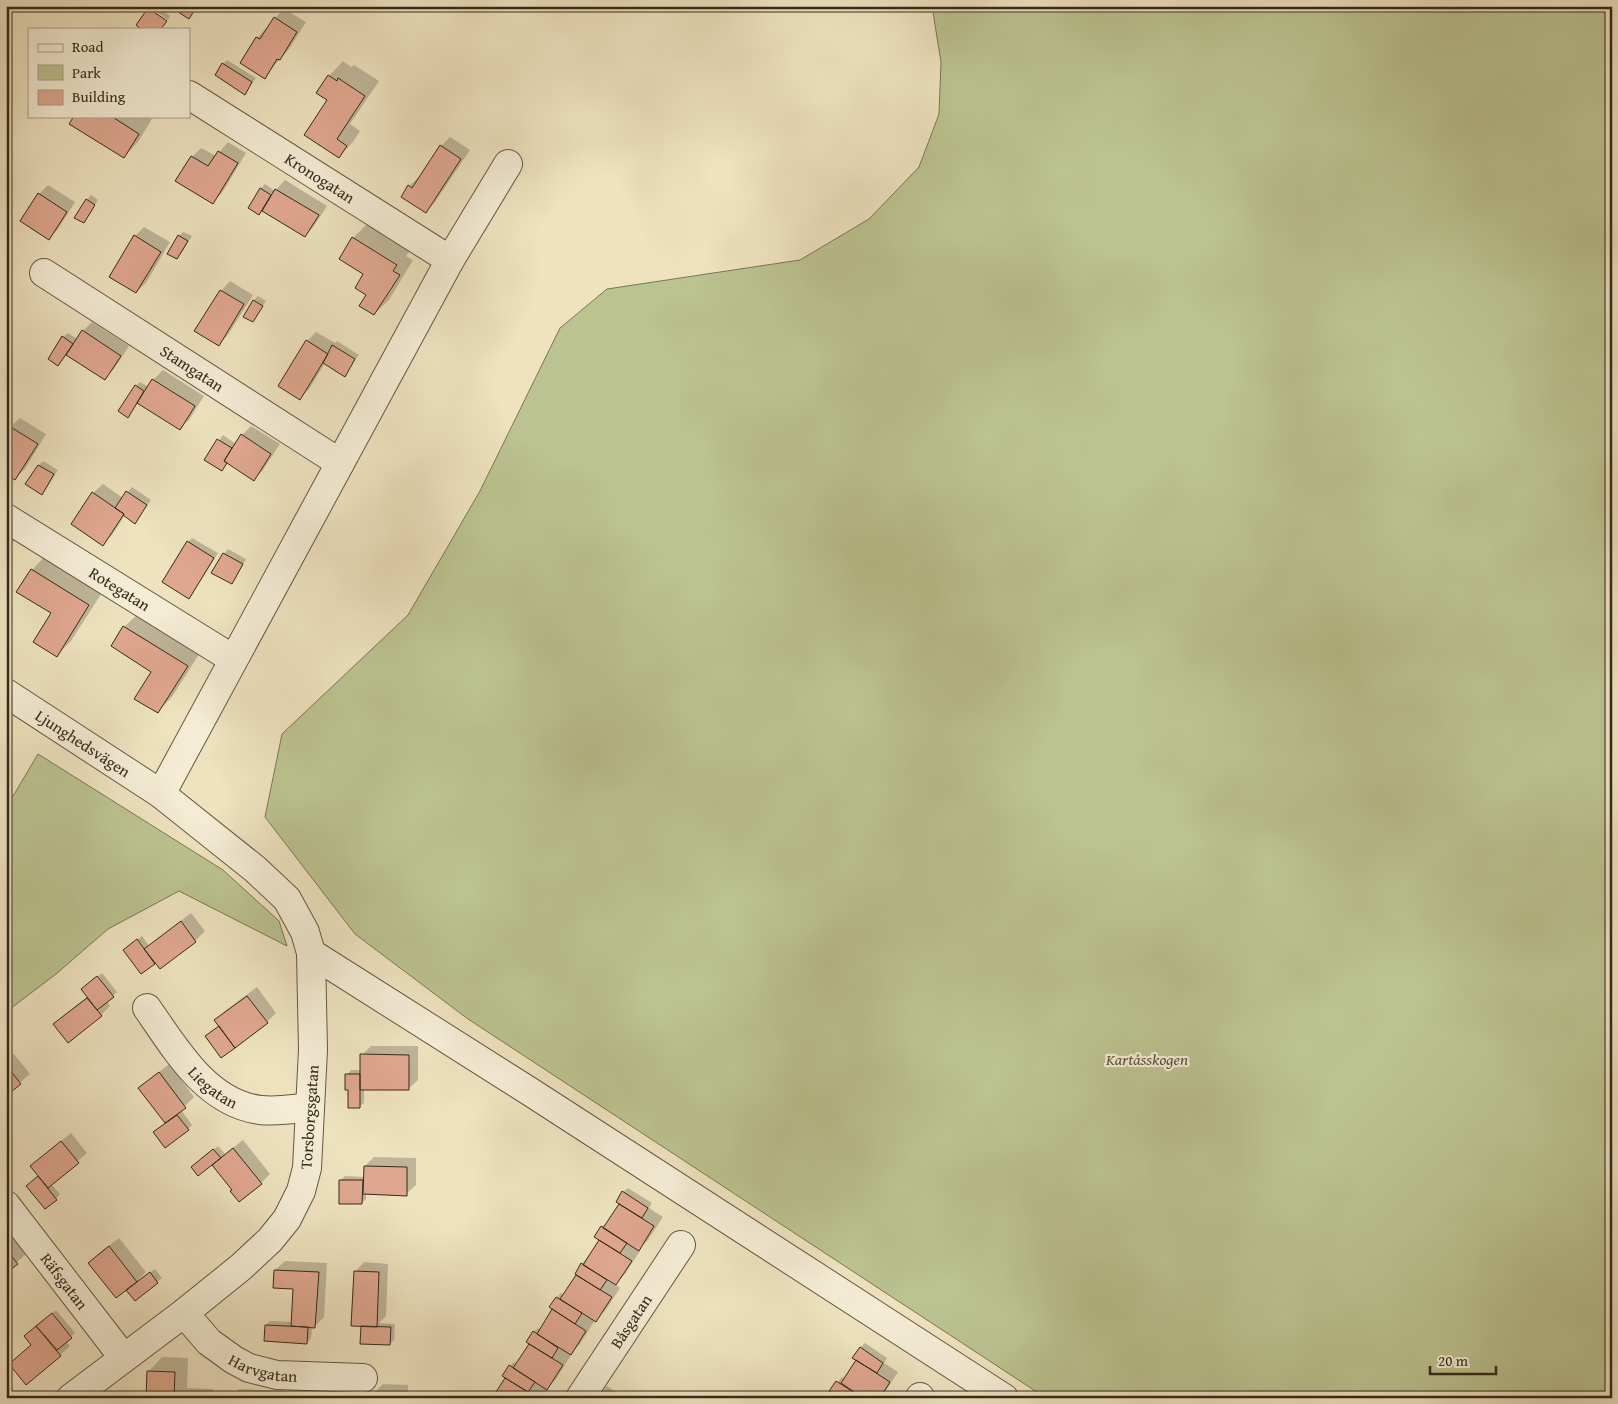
<svg xmlns="http://www.w3.org/2000/svg" width="1618" height="1404" font-family="'Gentium Book Plus',serif">
<style>
.green{fill:#bbc390;stroke:#787655}
.shadow{fill:#0003}
.building{fill:#dfa78f;stroke:#352a1a}
.lines{fill:none;stroke-linecap:round;stroke-linejoin:round}
.minor-casing{stroke:#635843;stroke-width:30}
.minor{stroke:#f4ecd5;stroke-width:28}
.labels{text-anchor:middle;stroke-width:4.5;stroke-linejoin:round;paint-order:stroke}
.street-label{font-size:16px;fill:#352a1a;stroke:#f4ecd5}
.park-label{font-size:16px;font-style:italic;fill:#565038;stroke:#f4ecd5}
</style>
<rect width="100%" height="100%" fill="#eee2bf"/>
<filter id="stains"><feTurbulence type="fractalNoise" baseFrequency=".004" numOctaves="4"/><feColorMatrix values="0 0 0 0 .2 0 0 0 0 .09 0 0 0 0 .02 0 0 0 .5 -.17"/></filter>
<radialGradient id="worn" r=".72"><stop offset=".6" stop-color="#630" stop-opacity="0"/><stop offset="1" stop-color="#630" stop-opacity=".3"/></radialGradient>
<path class="green" d="M932,6H1612V1398H1046L468,1019L355,934L265,817L282,734L408,615L480,491L560,328L607,289L800,260L869,219L919,167L939,114L941,62Z
M38,754L223,870L279,921L287,946L179,891L108,929L56,974L6,1012V808Z"/>
<path class="shadow" d="M6,6H11L6,14Z
M151,6H156L170,16L168,20L150,7Z
M284,9L306,22L289,49L264,77L257,38L266,28L268,29L275,18Z
M227,60L256,78L245,93L223,64Z
M343,61L351,67L354,65L379,81L350,124L360,131L353,142L339,156L329,100V76Z
M75,116H147L152,119L138,142L124,157Z
M450,137L470,150L435,202L426,212L409,186L419,177L420,178L441,146Z
M228,142L246,153L222,193L212,202L192,157L201,148L216,156Z
M285,180L327,206L314,226L305,236L263,210L259,213L249,208L261,188L265,184L275,191Z
M48,185L75,202L58,229L49,238L39,194Z
M91,195L98,200L84,222L87,200Z
M367,224L410,251L406,256L413,260L389,300L374,314L365,274L353,238Z
M144,227L170,242L146,283L136,292L135,236Z
M183,232L192,236L181,254L177,258L179,236Z
M230,281L253,295L228,335L219,344L221,291Z
M258,296L266,301L253,321L245,316L254,300Z
M6,320L12,324L6,331Z
M92,322L129,346L114,369L105,379L67,354L58,364L63,337L68,333L77,339L83,331Z
M316,332L335,343L337,341L359,355L344,375L325,363L309,389L300,398L307,341Z
M163,370L204,396L189,420L179,429L138,403L128,416L136,386L140,382L149,387L153,380Z
M20,418L46,434L25,469L15,478L10,427Z
M251,426L280,444L263,470L254,479L228,462L222,470L206,459L223,435L236,444L242,435Z
M43,461L58,470L46,489L42,493L39,465Z
M103,484L123,498L132,487L151,500L135,522L125,515L112,535L103,544L93,493Z
M6,534L15,539L6,552Z
M192,538L218,553L193,593L189,597L188,542Z
M228,549L246,559L236,578L231,582L224,554Z
M46,555L103,591L71,641L57,655L53,613L32,570Z
M139,613L201,651L172,697L157,712L153,671L124,627Z
M191,913L205,931L195,941L160,967L156,962L142,972L129,946L142,936L149,946Z
M102,973L117,992L107,1001L110,1006L101,1015L55,1024L64,1015L88,996L87,985Z
M257,987L276,1013L267,1022L220,1026L216,1020L225,1011Z
M371,1046H418V1080L408,1089L364,1088V1103L359,1107L349,1088L347,1075L351,1070H361L362,1055Z
M14,1054L30,1074L6,1094V1060Z
M169,1064L194,1097L181,1110L192,1125L188,1129L167,1123L140,1088Z
M71,1133L87,1153L51,1184L60,1194L56,1199L32,1181L39,1176L31,1166Z
M243,1140L270,1174L261,1183L233,1190L216,1160L197,1163L218,1146L225,1154Z
M374,1157L416,1158V1185L406,1194L366,1193V1199L362,1203L341,1180L345,1176L364,1177L365,1166Z
M628,1188L652,1203L649,1208L663,1217L648,1240L638,1250L640,1251L625,1274L615,1284L620,1288L605,1311L595,1320L580,1344L570,1354L571,1355L556,1379L546,1389L548,1390L543,1398H494L507,1378L510,1366L514,1362L517,1364L530,1343L534,1332L538,1328L541,1330L554,1309L551,1307L557,1297L561,1293L564,1295L582,1264L600,1241L602,1227L606,1223L607,1224L620,1203L623,1192Z
M6,1229L26,1254L6,1272Z
M119,1238L146,1272L138,1280L139,1281L155,1269L162,1278L135,1300L126,1289L89,1263L99,1253Z
M285,1261L327,1263L324,1317L315,1326H312L311,1338L307,1343L266,1325L270,1321L293,1322L295,1288L275,1270Z
M364,1262L388,1264L386,1316L379,1323L395,1324L394,1340L390,1344L362,1325L355,1272Z
M56,1310L75,1333L66,1341L70,1346L60,1355L10,1364L32,1344L25,1336Z
M865,1343L887,1358L884,1363L898,1372L881,1398H832L835,1393L831,1391L842,1377L845,1379L858,1360L860,1348Z
M162,1357L188,1358L187,1388L213,1389V1398H147L148,1372Z
M383,1384L408,1385V1398H369Z
M607,1386L625,1398H596Z
M6,1389L13,1398H6Z
M239,1389L286,1391V1398H230Z
M955,1393L962,1398H950Z"/>
<path class="building" d="M169,6H197L189,19Z
M148,8L167,21L161,29H141L136,25Z
M274,17L297,32L280,60L277,59L265,79L240,63L256,37L260,39Z
M222,63L252,82L245,95L215,75Z
M328,75L337,81L338,78L365,96L337,139L347,146L339,158L304,135L327,100L316,93Z
M74,116H111L139,134L124,158L69,124Z
M440,145L461,159L426,213L401,197L408,185L412,188Z
M218,151L238,163L213,204L175,181L191,156L208,166Z
M260,188L271,195L259,215L248,208Z
M275,189L319,215L305,237L262,211Z
M38,193L67,212L49,240L20,221Z
M86,199L95,205L84,223L74,218Z
M134,235L161,252L136,293L109,277Z
M178,235L188,241L177,259L167,254Z
M352,237L397,265L393,271L400,275L374,315L359,306L366,295L355,288L363,274L339,259Z
M220,290L244,304L219,346L194,331Z
M253,300L263,306L253,322L243,317Z
M82,330L121,356L105,380L66,355Z
M62,336L73,344L58,366L48,359Z
M306,340L328,354L300,400L278,386Z
M332,345L355,359L345,377L323,363Z
M152,379L195,406L180,430L137,403Z
M135,385L144,391L128,418L118,411Z
M9,426L38,444L15,480L6,474V431Z
M241,434L271,454L254,481L224,461Z
M217,439L232,448L224,461L227,463L222,471L204,460Z
M38,465L54,474L42,495L25,484Z
M126,491L147,505L135,524L123,515L124,514L115,508Z
M92,492L124,514L103,546L71,524Z
M187,541L214,558L189,599L162,582Z
M223,553L243,564L232,584L211,573Z
M31,569L89,605L57,657L33,642L51,613L16,592Z
M123,626L188,666L158,713L134,699L151,672L111,646Z
M181,921L196,942L160,969L144,949Z
M137,939L155,964L141,974L123,950Z
M97,976L114,997L97,1010L81,989Z
M247,996L268,1023L235,1048L214,1020Z
M87,998L102,1016L68,1043L53,1024Z
M219,1026L235,1048L221,1058L205,1036Z
M360,1054L409,1055V1090H360Z
M6,1065L21,1084L6,1096Z
M159,1072L186,1108L165,1123L138,1088Z
M345,1074H360V1108H348V1090H345Z
M177,1115L189,1130L165,1148L153,1132Z
M61,1141L79,1163L48,1188L30,1166Z
M233,1148L262,1184L239,1202L230,1191L232,1190L212,1165Z
M213,1149L221,1158L198,1176L191,1167Z
M364,1166L407,1167V1196L363,1194Z
M38,1176L57,1200L45,1209L26,1186Z
M339,1180H363L362,1204H339Z
M622,1191L648,1208L642,1218L616,1202Z
M619,1204L654,1226L639,1251L603,1228Z
M601,1226L627,1243L620,1253L594,1237Z
M599,1240L632,1261L616,1285L583,1265Z
M109,1246L137,1282L116,1298L88,1263Z
M6,1250L18,1264L6,1273Z
M581,1263L607,1280L600,1290L575,1274Z
M274,1270L319,1272L315,1328L291,1326L293,1289L273,1288Z
M354,1271L379,1272L377,1327L351,1326Z
M150,1272L158,1283L135,1301L126,1290Z
M576,1275L612,1297L596,1322L560,1299Z
M556,1297L582,1313L575,1324L549,1307Z
M552,1309L586,1331L571,1355L537,1334Z
M52,1313L72,1338L57,1350L36,1326Z
M265,1325L308,1327L307,1344L264,1341Z
M36,1326L61,1356L26,1385L9,1364L31,1345L24,1336Z
M361,1326L391,1327L390,1345L360,1344Z
M533,1331L558,1348L552,1358L526,1342Z
M529,1344L563,1365L547,1390L513,1368Z
M860,1347L883,1363L877,1373L852,1358Z
M856,1360L890,1382L880,1398H863L841,1383Z
M509,1365L535,1382L528,1392L502,1376Z
M147,1371L175,1372L174,1398H146Z
M505,1378L528,1392L536,1398H492Z
M836,1381L860,1396L859,1398H839L829,1391Z"/>
<g class="lines">
<defs>
<g id="minor">
<path id="s1" d="M189,95L450,260"/>
<path id="s2" d="M44,273L340,463"/>
<path id="s3" d="M6,518L233,659"/>
<path id="s4" d="M6,693L161,794L255,869L287,899L305,932L311,953L313,1050L307,1168L301,1191L287,1219L270,1240L241,1267L184,1313L71,1398"/>
<path d="M161,794L450,260L508,164"/>
<path d="M311,953L529,1091L1004,1398"/>
<path id="s5" d="M147,1008C175,1048 206,1103 260,1110C277,1112 294,1109 310,1107"/>
<path id="s6" d="M6,1205L123,1357"/>
<path id="s7" d="M184,1313L209,1342L234,1360L249,1368L277,1375L363,1378"/>
<path id="s8" d="M580,1398L681,1245"/>
<path d="M920,1398V1397"/>
</g>
</defs>
<use href="#minor" class="minor-casing"/>
<use href="#minor" class="minor"/>
</g>
<g class="labels">
<g class="street-label">
<text dy="6" stroke="none"><textPath href="#s1" startOffset="155">Kronogatan</textPath></text>
<text dy="6" stroke="none"><textPath href="#s2" startOffset="176">Stamgatan</textPath></text>
<text dy="6" stroke="none"><textPath href="#s3" startOffset="134">Rotegatan</textPath></text>
<text dy="6" stroke="none"><textPath href="#s4" startOffset="92">Ljunghedsvägen</textPath></text>
<text dy="6" stroke="none"><textPath href="#s5" startOffset="104">Liegatan</textPath></text>
<text transform="translate(309 1117) rotate(-86)" y="6">Torsborgsgatan</text>
<text dy="6" stroke="none"><textPath href="#s6" startOffset="96">Räfsgatan</textPath></text>
<text dy="6" stroke="none"><textPath href="#s8" startOffset="92">Båsgatan</textPath></text>
<text dy="6" stroke="none"><textPath href="#s7" startOffset="100">Harvgatan</textPath></text>
</g>
<g class="park-label">
<text x="1147" y="1065">Kartåsskogen</text>
</g>
</g>
<rect width="1618" height="1404" fill="none" stroke="#eee2bf" stroke-width="25"/>
<rect x="8" y="8" width="1603" height="1389" fill="none" stroke="#352a1a" stroke-width="2.5"/>
<rect x="12" y="12" width="1593" height="1379" fill="none" stroke="#352a1a"/>
<rect x="28" y="28" width="162" height="90" fill="#f4ecd5" stroke="#a89e8a"/>
<rect x="38" y="44" width="25" height="8" fill="#f4ecd5" stroke="#a89e8a"/>
<text x="72" y="52" font-size="15" fill="#352a1a">Road</text>
<rect x="38" y="65" width="25" height="15" fill="#bbc390" stroke="#a89e8a"/>
<text x="72" y="78" font-size="15" fill="#352a1a">Park</text>
<rect x="38" y="90" width="25" height="15" fill="#dfa78f" stroke="#a89e8a"/>
<text x="72" y="102" font-size="15" fill="#352a1a">Building</text>
<path d="M1430 1366v8h66v-8" fill="none" stroke="#352a1a" stroke-width="2.5"/>
<text x="1438" y="1366" font-size="15" fill="#352a1a" stroke="#f4ecd5" stroke-width="4" paint-order="stroke">20 m</text>
<rect width="100%" height="100%" filter="url(#stains)"/>
<rect width="100%" height="100%" fill="url(#worn)"/>
</svg>
